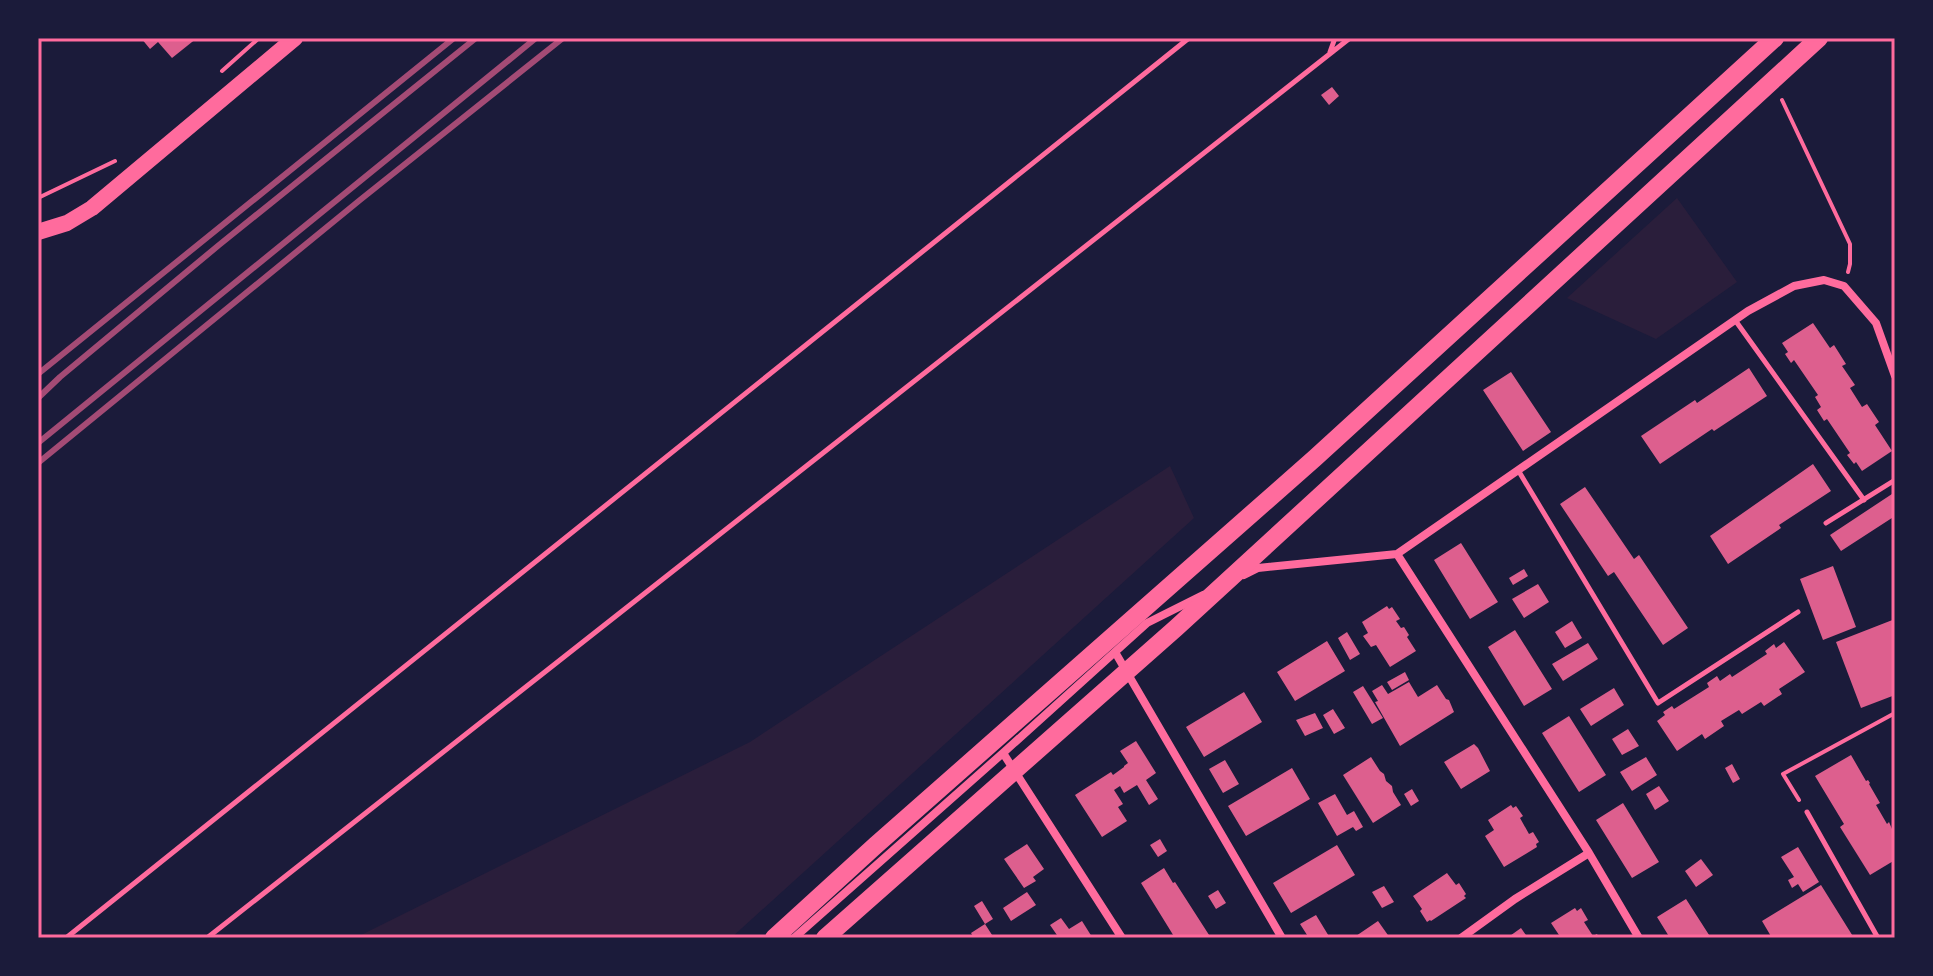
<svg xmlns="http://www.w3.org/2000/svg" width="1933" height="976" font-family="'Noto Serif',serif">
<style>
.green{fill:#2a1e3b}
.building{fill:#dd5f8e}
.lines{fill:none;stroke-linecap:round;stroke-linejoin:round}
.path{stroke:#ff6b9d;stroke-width:4}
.service{stroke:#ff6b9d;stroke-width:5}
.minor{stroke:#ff6b9d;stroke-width:8}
.primary{stroke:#ff6b9d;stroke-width:16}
.motorway{stroke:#ff6b9d;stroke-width:18}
.rail{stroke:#a44b75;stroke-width:6}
.neatline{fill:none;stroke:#ff6b9d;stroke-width:3}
</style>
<rect width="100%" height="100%" fill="#1b1b3a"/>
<path class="green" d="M1677,198L1737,282L1656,339L1567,298Z
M1170,466L1194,518L731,938H355L750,742Z"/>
<path class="building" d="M141,38H197L172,58L158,42L150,49Z
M1332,87L1339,96L1329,105L1321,95Z
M1813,323L1830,348L1834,345L1846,364L1842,366L1855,385L1850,388L1862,407L1867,404L1879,422L1875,425L1892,451L1862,471L1856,462L1854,464L1847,455L1850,453L1827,419L1824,421L1817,410L1821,407L1815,397L1818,395L1794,360L1791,363L1785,354L1788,352L1782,343Z
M1749,368L1767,396L1714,431L1712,429L1660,464L1641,436L1695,400L1697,403Z
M1511,372L1551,432L1523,451L1483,390Z
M1813,464L1831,491L1779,525L1781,528L1728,564L1710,536Z
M1585,487L1634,559L1639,555L1688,628L1663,645L1614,572L1608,576L1560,504Z
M1895,492V516L1841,551L1830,535Z
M1461,543L1498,602L1470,619L1434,560Z
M1833,566L1856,627L1823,640L1800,579Z
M1524,569L1528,576L1513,585L1509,578Z
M1538,584L1549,602L1524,618L1512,599Z
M1387,606L1389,609L1392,607L1400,619L1396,621L1401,628L1404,627L1409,635L1407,637L1416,651L1390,667L1376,645L1371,647L1363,636L1368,633L1362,622Z
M1895,619V695L1861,708L1836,642Z
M1572,621L1582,638L1565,648L1555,632Z
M1515,630L1552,689L1524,706L1488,647Z
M1347,632L1360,654L1350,660L1338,638Z
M1327,641L1345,671L1295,701L1277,672Z
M1784,642L1805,672L1779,689L1782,694L1764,706L1761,702L1742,714L1739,710L1721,721L1724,726L1705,739L1702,734L1677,751L1657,721L1665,715L1663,712L1672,706L1674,709L1709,687L1707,683L1717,676L1720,681L1730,674L1732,677L1767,654L1765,651L1774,644L1776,648Z
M1588,643L1598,659L1563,681L1552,664Z
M1405,672L1409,680L1392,690L1387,682Z
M1409,682L1418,697L1437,685L1446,699L1449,700L1454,712L1400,746L1375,702L1378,701L1372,691L1382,685L1388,694Z
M1363,686L1383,718L1372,724L1353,692Z
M1614,688L1624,705L1591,726L1580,709Z
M1244,692L1262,722L1204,757L1186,727Z
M1333,709L1345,728L1334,734L1323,715Z
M1315,713L1323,728L1305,736L1296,720Z
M1569,716L1606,775L1579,792L1542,733Z
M1628,729L1639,746L1622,755L1612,739Z
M1136,741L1156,773L1146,780L1158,799L1149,805L1137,785L1124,793L1120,786L1114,790L1123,804L1118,807L1127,821L1102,837L1075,795L1111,772L1113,775L1124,767V766L1128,763L1120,751Z
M1474,744L1478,748L1490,771L1461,789L1444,762Z
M1851,755L1866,781L1868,780L1870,783L1869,784L1880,803L1876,805L1887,824L1889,822L1895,836V860L1870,875L1840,827L1844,824L1815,776Z
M1371,757L1380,771L1384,774L1386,781L1392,786L1393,792L1401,805L1373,823L1343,775Z
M1646,757L1657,775L1632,791L1620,772Z
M1225,760L1239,784L1223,793L1209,769Z
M1732,764L1740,779L1733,783L1725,768Z
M1292,768L1310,799L1246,836L1228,806Z
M1659,786L1669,801L1655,810L1646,794Z
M1412,789L1419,801L1411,806L1404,794Z
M1335,794L1347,815L1354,811L1363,827L1356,831L1353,827L1337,836L1318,803Z
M1623,803L1659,862L1632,878L1596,820Z
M1511,805L1513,808L1516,806L1523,816L1520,818L1529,834L1533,832L1539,842L1536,844L1537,847L1504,867L1485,836L1494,830L1488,820Z
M1160,839L1167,851L1158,857L1150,845Z
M1027,844L1044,869L1033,877L1036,881L1024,888L1004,859Z
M1337,845L1355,875L1291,913L1273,883Z
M1798,847L1819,882L1803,892L1798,884L1792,888L1788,880L1794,877L1781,857Z
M1701,859L1713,875L1696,887L1685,871Z
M1164,868L1173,883L1175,882L1211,938H1175L1141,883Z
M1447,873L1456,885L1459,883L1466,894L1464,896L1466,898L1431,921L1430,920L1427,922L1420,911L1422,909L1413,896Z
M1821,885L1854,938H1772L1762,921Z
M1384,886L1394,902L1382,908L1372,892Z
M1218,890L1226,903L1216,909L1208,896Z
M1027,892L1036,905L1011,921L1003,908Z
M1686,899L1711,938H1670L1657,917Z
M982,901L993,919L985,924L974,906Z
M1575,908L1577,911L1581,908L1588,920L1584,922L1593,936L1597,934L1599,938H1561L1551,923Z
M1316,915L1330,938H1309L1300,924Z
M1061,918L1069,929L1082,921L1092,937L1059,938L1050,925Z
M1378,921L1390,938H1353Z
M985,924L994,938H974L971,933Z
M1521,928L1528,938H1507Z"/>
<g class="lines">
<path class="path" d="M222,71L259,38
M1782,100L1850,244V264L1848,272
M38,198L115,161
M1799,800L1783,774L1895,713"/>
<path class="service" d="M1330,52L1335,38
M1735,320L1864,500
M1518,470L1658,703L1798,612
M1826,523L1895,480
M1807,812L1878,938
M66,938L1189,38
M207,938L1350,38"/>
<path class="minor" d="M1397,554L1589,853L1639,938
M1244,575L1258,568L1397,554L1748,311L1794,286L1824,280L1844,286L1876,323L1895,376
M1115,652L1282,938
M1003,753L1122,938
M794,938L1003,753L1147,623L1203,595
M1461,938L1515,899L1589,853"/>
<path class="primary" d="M38,232L67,223L92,208L295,38"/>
<path class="motorway" d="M774,938L876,845L1315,458L1775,38
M825,938L1176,628L1819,38"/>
<path class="rail" d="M38,374L454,38
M38,398L60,377L219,245L476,38
M38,443L536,38
M38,463L360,200L563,38"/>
</g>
<rect width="1933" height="976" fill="none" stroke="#1b1b3a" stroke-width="80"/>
<rect x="40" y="40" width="1853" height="896" class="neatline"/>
</svg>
